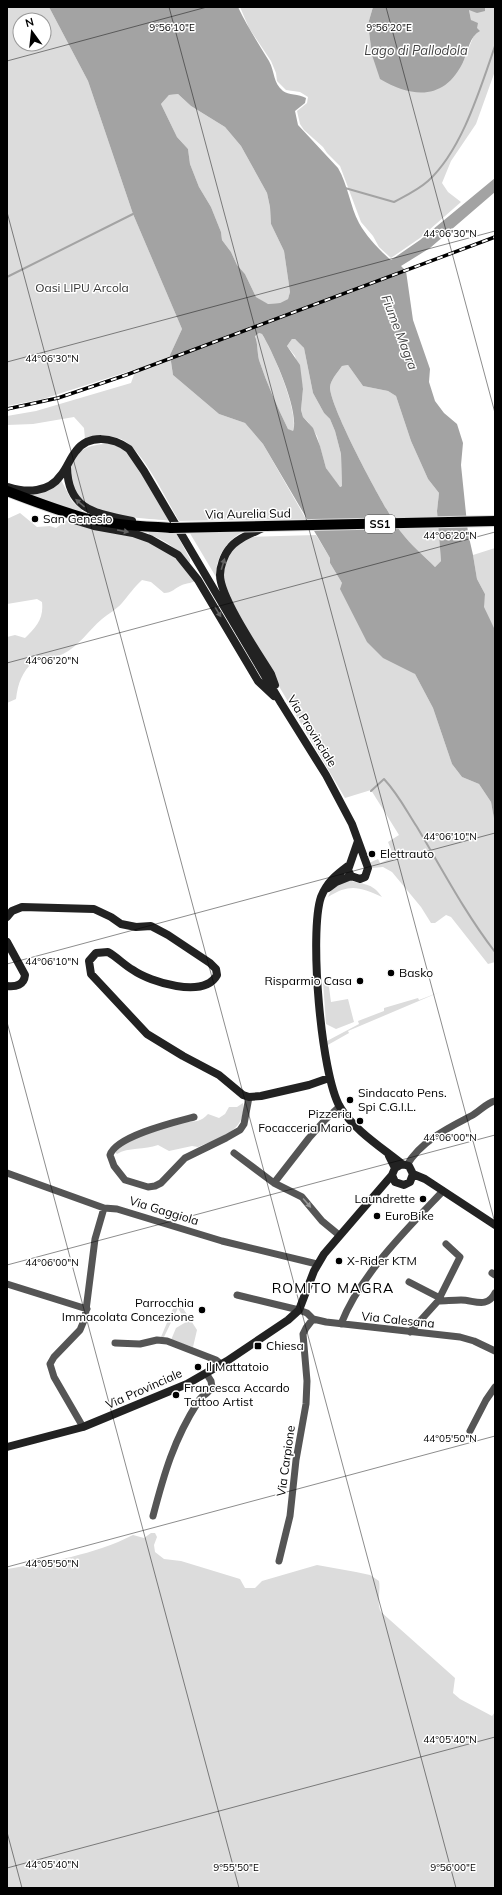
<svg xmlns="http://www.w3.org/2000/svg" width="502" height="1895" font-family="Mulish,sans-serif">
<style>
.green{fill:#dcdcdc;fill-rule:evenodd}
.water{fill:#a3a3a3;fill-rule:evenodd}
.lines{fill:none;stroke-linecap:round;stroke-linejoin:round}
.stream{stroke:#a3a3a3;stroke-width:2}
.primary-casing{stroke:#dbdbdb;stroke-width:12}
.street{stroke:#555;stroke-width:7}
.secondary{stroke:#222;stroke-width:8}
.primary{stroke:#000;stroke-width:10}
.rail-casing{stroke:#000;stroke-width:3.5}
.rail{stroke:#fff;stroke-width:2;stroke-dasharray:6;stroke-linecap:butt}
.primary-bridge-casing{stroke:#dbdbdb;stroke-width:12;stroke-linecap:butt}
.primary-bridge{stroke:#000;stroke-width:10}
.oneway{fill:#646464}
.oneway2{fill:#999}
.ticks{fill:none;stroke:#000;stroke-width:1;stroke-opacity:0.45}
.poi-dot{fill:#000;stroke:#fff;stroke-width:1.5}
.labels{text-anchor:middle;stroke-width:3;stroke-linejoin:round;paint-order:stroke}
.shield{fill:#fff;stroke:#4c4c4c;stroke-width:1}
.shield-label{font-size:11px;font-weight:bold;fill:#000}
.park-label{font-size:12px;fill:#333;stroke:#fff}
.street-label{font-size:12px;fill:#000;stroke:#fff}
.poi-label{font-size:12px;fill:#000;stroke:#fff;text-anchor:start}
.water-label{font-size:13px;font-style:italic;fill:#444;stroke:#fff}
.quarter-label{font-size:14px;letter-spacing:1px;fill:#000;stroke:#fff}
.ticks-label{font-size:10px;text-anchor:middle;fill:#000;stroke:#fff;stroke-width:3;stroke-linejoin:round;paint-order:stroke}
</style>
<rect width="100%" height="100%" fill="#fff"/>
<path class="green" d="M7,7H49L88,81L133,214L182,329L170,355L173,375L219,414L245,423L263,444L306,519L179,521C167,501 142,448 121,439C109,434 96,436 85,439L84,428L74,417L33,424L7,425V416L36,411L131,383L136,369L43,399L7,406ZM20,20H44V44H20Z
M240,7H373L368,24L372,55L463,62L477,28L471,20L469,10L485,11V7H495V71L476,124L451,161L442,183L448,192L461,202L420,238L391,258L379,247L373,236L361,222L340,166L327,153L323,147L304,130L300,124L297,111L307,103L308,97L300,92L286,90L277,81L276,73L271,61L249,28Z
M178,94L191,106L225,127L241,146L267,193L270,207L271,224L284,251L290,292L288,299L280,303L267,304L256,297L245,274L237,265L231,252L222,240L221,232L211,207L199,187L190,164L188,149L177,137L161,104L169,95Z
M259,333L262,334C273,352 299,411 293,432L288,429C277,406 267,384 259,360C257,351 258,344 255,335Z
M292,339H295L304,348L313,393L324,413L330,419L335,431L341,454L342,486L339,487L326,468L317,436L308,422L303,417L301,410L303,389L295,356L287,346Z
M348,365L363,386L388,391L396,396L411,441L428,479L439,493L437,511L441,561L435,567C424,556 411,545 401,532C387,514 329,406 330,387C331,379 338,372 342,366Z
M104,444H113L128,452L171,521C142,517 75,519 71,481C70,474 69,469 72,463C77,449 91,445 104,444Z
M61,480L72,501L82,510L80,512L32,497V494Z
M20,513L37,527L50,526L56,528L70,518L162,545L198,580C192,583 188,583 182,585C175,588 172,593 164,593L151,582L142,580C134,587 129,595 122,603C116,610 109,613 102,619C89,630 79,646 63,654C55,658 42,654 34,661C22,672 18,683 16,699L7,703V637L15,635L25,638C36,627 44,619 42,602L37,599L7,604V519Z
M188,530L244,531C226,541 216,556 216,577Z
M148,531L176,533L190,559V563C178,551 166,539 149,535Z
M316,535L330,558V563L342,583L415,674L433,708L452,764L462,777L479,784L491,802L495,824V962L488,964L451,917L446,915L435,923H431L421,907L392,872L383,867L372,868L369,863L378,859L380,863L394,857L388,842L399,835L371,790L345,798L228,600L222,568L229,549L245,537Z
M495,548V630L483,607L485,594L477,579L473,555Z
M348,880C363,885 372,882 382,897C360,887 350,883 328,897C332,887 338,883 348,880Z
M328,980L331,1002L348,999L354,1022L336,1029L326,1024L323,982Z
M440,992L348,1031L349,1033L326,1046L325,1042L359,1024L358,1021L384,1011V1008L418,998L419,1000Z
M243,1103C247,1131 220,1138 198,1147L192,1146L169,1151L158,1145C145,1150 128,1147 117,1154L115,1152C122,1140 172,1124 186,1122C196,1121 201,1122 208,1114L219,1118L225,1114L229,1107H237Z
M177,1299L197,1330L193,1347L171,1340L176,1328L186,1322L178,1308L164,1337H161Z
M151,1533H155L157,1537L154,1545L155,1552L164,1559L181,1561L240,1579L245,1588H255L262,1581L317,1565L356,1572L370,1575L379,1581C381,1592 376,1602 381,1612L455,1678L453,1693L460,1699L492,1716L495,1712V1888H7V1569C49,1562 94,1555 133,1535L144,1538Z"/>
<path class="water" d="M49,7H238C247,26 258,43 269,61C275,72 273,83 283,91C288,95 299,94 306,98L305,103L295,111L298,125L338,168C348,185 350,206 359,223C366,236 380,251 391,260L420,240L495,178V192L430,248L401,266L406,271L413,320L430,369L429,382L435,401L444,413L457,424L463,443L461,465L468,533L473,555L477,579L485,594L484,607L495,630V824L491,802L479,784L462,777L452,764L433,708L415,674L383,658L367,642L340,589L342,583L330,563V558L263,444L245,423L219,414L173,375L170,355L182,329L133,214L88,81ZM178,94L191,106L225,127L241,146L267,193L270,207L271,224L284,251L290,292L288,299L280,303L268,304L256,297L245,274L237,265L231,252L222,240L221,232L211,207L199,187L190,164L188,149L177,137L161,104L169,95ZM259,333L262,334C273,352 300,412 293,431L288,429C277,406 267,384 259,360C257,351 258,344 255,336ZM292,339H295L304,348L313,393L324,413L330,419L335,431L341,454L342,486L340,487L326,468L320,446L313,428L303,417L301,410L303,389L300,365L287,346ZM348,365L363,386L388,391L396,396L411,441L428,479L439,493L437,511L441,561L435,567C424,556 411,545 401,532C387,514 329,406 330,387C331,379 338,372 342,366Z
M373,7H485V11L477,13L469,10L471,20L478,23L477,28L480,31C470,36 468,50 464,60C446,100 414,99 380,79L372,55L368,24Z"/>
<g class="lines">
<path class="stream" d="M345,188L394,202C405,196 418,190 428,181C462,150 480,89 495,46
M7,277L133,214
M371,791L384,779C398,794 406,810 417,827C442,869 465,913 495,952"/>
<defs>
<path id="primary" d="M7,491C33,501 59,511 85,518C113,525 143,526 171,528
M266,526L495,521"/>
</defs>
<use href="#primary" class="primary-casing"/>
<path class="street" d="M194,1117C175,1122 116,1136 110,1155L114,1166L125,1180L148,1187L155,1186L161,1183L185,1158L226,1138L240,1130L244,1124L249,1097
M234,1153L274,1183L302,1197L322,1221L339,1235
M407,1165C421,1141 448,1128 471,1116C479,1112 486,1103 495,1101
M7,1173L104,1208L117,1209L222,1241L317,1264
M274,1183L309,1138L325,1120L340,1106
M492,1273L495,1275
M409,1282L440,1298
M7,1284L87,1309
M237,1295L299,1310L307,1313L313,1319L326,1322L460,1337L474,1341L495,1351
M438,1301C445,1301 453,1300 461,1300C474,1300 487,1309 495,1293
M341,1324C360,1275 407,1229 443,1191
M410,1332L438,1301L460,1257L446,1244
M115,1343L140,1344L157,1340L167,1341L216,1360L221,1364
M83,1427L54,1377L50,1364L54,1357L80,1330L85,1318L95,1239L104,1208
M470,1431L486,1400L495,1387
M153,1516C164,1474 174,1439 198,1402C201,1395 208,1395 212,1387L211,1381L206,1373
M279,1561L290,1516L296,1460L306,1404L307,1381L303,1334L306,1328L313,1319"/>
<path class="secondary" d="M67,467C68,511 96,513 132,521
M8,487C26,493 49,493 61,475C67,468 70,458 76,451C89,434 113,437 129,449L144,471L281,703L326,775L352,824L368,868L365,877L360,879L351,876L348,870L358,841
M74,520L94,526L133,533L150,539L178,555L198,580L258,681L274,696
M265,527C253,533 237,538 229,549C224,555 220,567 220,575C220,597 258,653 271,674L275,685
M348,866C336,875 327,882 321,897C309,932 321,1075 340,1107C354,1130 381,1147 402,1164
M328,888L336,882L351,876
M7,917L12,911L22,907L94,909L111,917L121,924L136,927L151,926L168,935L210,963L216,969L217,975C204,999 150,982 133,970C124,965 117,957 108,952L96,953L89,961L91,974L147,1034L183,1056L219,1075L243,1095L249,1097L261,1096L309,1085L329,1078
M7,942L25,975C24,985 16,987 7,986
M389,1156L395,1168L392,1175L395,1182L404,1185L410,1182L413,1174L409,1166L402,1164L395,1168
M413,1174L425,1179L495,1225
M7,1447L83,1427L187,1384L227,1361L288,1320L299,1310L314,1271L324,1254L392,1175"/>
<use href="#primary" class="primary"/>
<defs>
<path id="rail" d="M7,409L58,398L126,375L495,237"/>
</defs>
<use href="#rail" class="rail-casing"/>
<use href="#rail" class="rail"/>
<defs>
<path id="primary-bridge" d="M171,528L266,526"/>
</defs>
<use href="#primary-bridge" class="primary-bridge-casing"/>
<use href="#primary-bridge" class="primary-bridge"/>
</g>
<defs><path id="oneway-solid" d="M-6-.8H1V-3.2L6.5 0L1 3.2V.8H-6Z"/></defs>
<g class="oneway">
<use href="#oneway-solid" transform="translate(80 503) rotate(-140)"/>
<use href="#oneway-solid" transform="translate(123 531) rotate(10)"/>
<use href="#oneway-solid" transform="translate(223 564) rotate(-73)"/>
<use href="#oneway-solid" transform="translate(218 612) rotate(59)"/>
</g>
<use class="oneway2" href="#oneway-solid" transform="translate(307 1203) rotate(49)"/>
<path class="ticks" d="M169,7L495,1223M386,7L495,413M7,61L207,7M7,212L456,1888M7,362L495,231M7,663L495,532M7,964L495,833M7,1022L239,1888M7,1265L495,1135M7,1567L495,1436M7,1832L22,1888M7,1868L495,1737"/>
<g class="poi-dot">
<circle cx="35" cy="519" r="4"/>
<circle cx="372" cy="854" r="4"/>
<circle cx="391" cy="973" r="4"/>
<circle cx="360" cy="981" r="4"/>
<circle cx="350" cy="1100" r="4"/>
<circle cx="360" cy="1121" r="4"/>
<circle cx="423" cy="1199" r="4"/>
<circle cx="377" cy="1216" r="4"/>
<circle cx="339" cy="1261" r="4"/>
<circle cx="202" cy="1310" r="4"/>
<rect x="254" y="1342" width="8" height="8" rx="2"/>
<circle cx="198" cy="1367" r="4"/>
<circle cx="176" cy="1395" r="4"/>
</g>
<g class="labels">
<rect class="shield" x="365" y="515" width="30" height="18" rx="3"/>
<g class="shield-label">
<text x="380" y="528">SS1</text>
</g>
<g class="park-label">
<text x="82" y="292">Oasi LIPU Arcola</text>
</g>
<g class="street-label">
<text transform="translate(248 514) rotate(-1)" y="4">Via Aurelia Sud</text>
<text transform="translate(312 731) rotate(58)" y="4">Via Provinciale</text>
<text transform="translate(164 1211) rotate(17)" y="4">Via Gaggiola</text>
<text transform="translate(398 1320) rotate(6)" y="4">Via Calesana</text>
<text transform="translate(144 1389) rotate(-24)" y="4">Via Provinciale</text>
<text transform="translate(286 1461) rotate(-82)" y="4">Via Carpione</text>
</g>
<g class="poi-label">
<text x="43" y="523">San Genesio</text>
<text x="380" y="858">Elettrauto</text>
<text x="399" y="977">Basko</text>
<text x="352" y="985" text-anchor="end">Risparmio Casa</text>
<text x="358" y="1097">Sindacato Pens.<tspan x="358" dy="14">Spi C.G.I.L.</tspan></text>
<text x="352" y="1118" text-anchor="end">Pizzeria<tspan x="352" dy="14">Focacceria Mario</tspan></text>
<text x="415" y="1203" text-anchor="end">Laundrette</text>
<text x="385" y="1220">EuroBike</text>
<text x="347" y="1265">X-Rider KTM</text>
<text x="194" y="1307" text-anchor="end">Parrocchia<tspan x="194" dy="14">Immacolata Concezione</tspan></text>
<text x="266" y="1350">Chiesa</text>
<text x="206" y="1371">Il Mattatoio</text>
<text x="184" y="1392">Francesca Accardo<tspan x="184" dy="14">Tattoo Artist</tspan></text>
</g>
<g class="water-label">
<text x="416" y="55">Lago di Pallodola</text>
<text transform="translate(400 332) rotate(69)" y="5">Fiume Magra</text>
</g>
<g class="quarter-label">
<text x="333" y="1293">ROMITO MAGRA</text>
</g>
</g>
<g class="ticks-label">
<text x="172" y="31">9°56'10"E</text>
<text x="389" y="31">9°56'20"E</text>
<text x="450" y="237">44°06'30"N</text>
<text x="52" y="362">44°06'30"N</text>
<text x="450" y="539">44°06'20"N</text>
<text x="52" y="664">44°06'20"N</text>
<text x="450" y="840">44°06'10"N</text>
<text x="52" y="965">44°06'10"N</text>
<text x="450" y="1141">44°06'00"N</text>
<text x="52" y="1266">44°06'00"N</text>
<text x="450" y="1442">44°05'50"N</text>
<text x="52" y="1567">44°05'50"N</text>
<text x="450" y="1743">44°05'40"N</text>
<text x="52" y="1868">44°05'40"N</text>
<text x="236" y="1871">9°55'50"E</text>
<text x="453" y="1871">9°56'00"E</text>
</g>
<rect width="502" height="1895" fill="none" stroke="#000000" stroke-width="16"/>
<g transform="translate(32 32) rotate(345)"><circle r="19" fill="#ffffff" stroke="#999999"/>
<path d="M0-3L7 15L0 10L-7 15Z" fill="#000000"/>
<text y="-6" font-size="11" font-weight="bold" text-anchor="middle" fill="#000000">N</text>
</g>
</svg>
